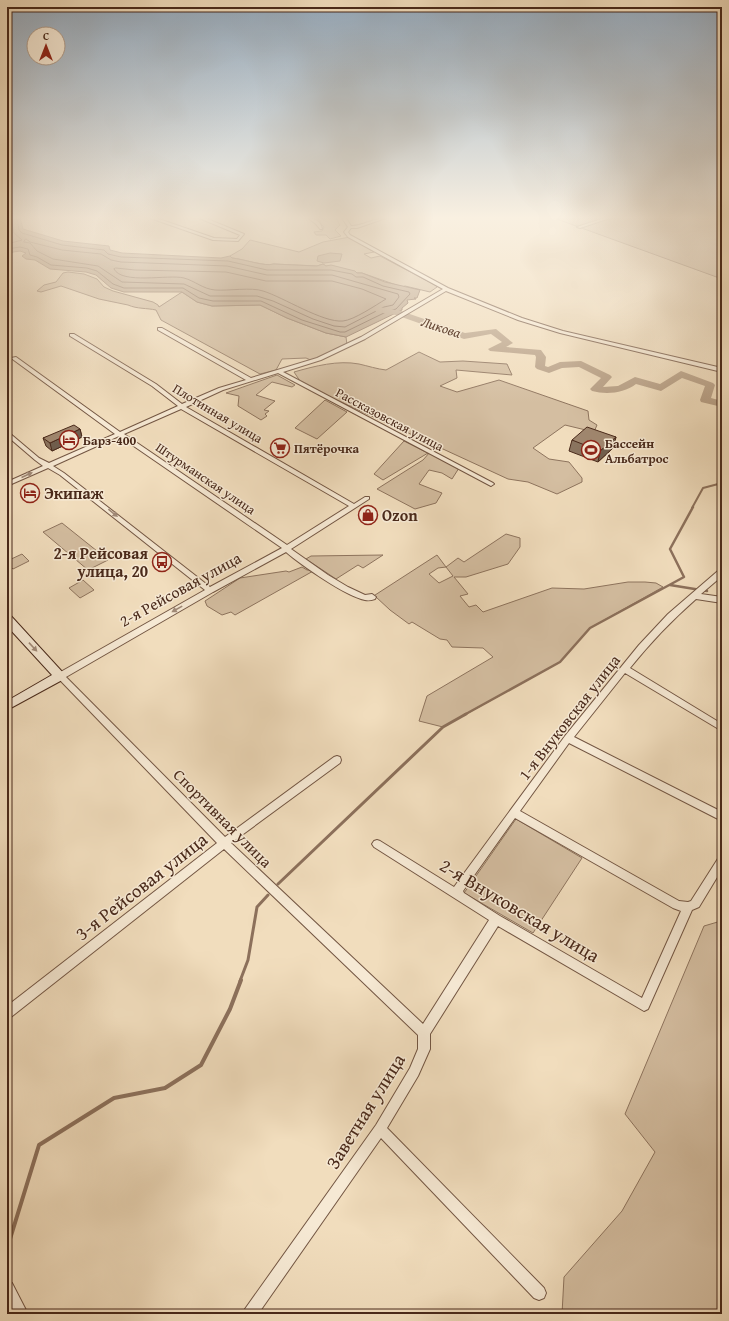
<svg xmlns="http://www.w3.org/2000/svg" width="729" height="1321" font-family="'Gentium Book Plus',serif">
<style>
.green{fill:#d4bea1;stroke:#8e745e;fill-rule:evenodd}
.water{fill:#b8a086;stroke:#8c705b}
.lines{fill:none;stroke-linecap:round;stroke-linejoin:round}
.shore{stroke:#806450;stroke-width:1}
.stream-far3{stroke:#8c705b;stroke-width:2}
.stream-far2{stroke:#8c705b;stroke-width:2.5}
.stream-far1{stroke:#8c705b;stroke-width:3}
.stream{stroke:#8c705b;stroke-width:4}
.river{fill:#b8a086;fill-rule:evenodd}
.street-casing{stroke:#735643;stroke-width:2}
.secondary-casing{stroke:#49291a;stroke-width:2}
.street{fill:#f6e9d4;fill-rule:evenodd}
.secondary{fill:#f6e9d4;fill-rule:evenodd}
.wall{fill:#8a745f;stroke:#49291a}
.shaded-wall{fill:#705e4e;stroke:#49291a}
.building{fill:#a0876f;stroke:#49291a}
.oneway{fill:#a08977}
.labels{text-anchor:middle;stroke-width:3;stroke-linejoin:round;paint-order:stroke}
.far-street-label{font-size:13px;fill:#49291a;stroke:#f6e9d4}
.far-poi-label{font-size:13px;font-weight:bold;fill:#49291a;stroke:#f6e9d4;text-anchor:start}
.far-water-label{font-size:14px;font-style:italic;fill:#654735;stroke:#f6e9d4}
.poi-label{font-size:16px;font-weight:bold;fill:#49291a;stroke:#f6e9d4;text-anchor:start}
.street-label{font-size:16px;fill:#49291a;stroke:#f6e9d4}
.near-street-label{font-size:19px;fill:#49291a;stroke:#f6e9d4}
</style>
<rect width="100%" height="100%" fill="#f1ddbd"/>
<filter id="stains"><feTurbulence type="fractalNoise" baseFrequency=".005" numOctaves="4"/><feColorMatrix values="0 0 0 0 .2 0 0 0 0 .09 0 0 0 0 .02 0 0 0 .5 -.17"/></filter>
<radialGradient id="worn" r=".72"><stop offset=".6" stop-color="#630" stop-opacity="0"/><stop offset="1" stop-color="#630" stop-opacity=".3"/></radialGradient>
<path class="green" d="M312,218H336L340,225L335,230L341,236L330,239L326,235H316L314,232L322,231L324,227L320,223V220Z
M554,218H722V279Z
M350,237L374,252L364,254L371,258L380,256L437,286V287L430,292L405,286L402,287L362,273C351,274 339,265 326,266L323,264L317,266L274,264C266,267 243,259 232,258L230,256L242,249L250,240L299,252L323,242Z
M68,272L84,274L97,279L104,287L113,291L153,302L158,305L159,307L182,292L197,302L212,306L260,305L287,318L326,333L346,337L347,345L313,361L306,358L282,359L276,370L260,374L161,320L156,310C147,308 137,309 128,305L99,299L61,286L41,292L37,291L44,285L56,282L63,273Z
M419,352L440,362L463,361L507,364L512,375L456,370L457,378L440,386L457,392L499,380L588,411L589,420L597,425L594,432L565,425L533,448L549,459L569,462L582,478V482L557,494L528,482L508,479L302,384L294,372C315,366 338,360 359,364C368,366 377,369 386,370Z
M277,375L295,385L292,387L272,382L256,395L275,401L264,410L269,411L265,414L267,416L261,420L238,406L239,396L226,393Z
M325,400L347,412L317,439L295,428Z
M404,441L428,453L383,480L374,474Z
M430,452L459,468L452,479L442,473L429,470L419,484L442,493L436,503L415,509L377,489L423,460Z
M62,523L102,555L108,560L88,570L43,532Z
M506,534L520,538V547L508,564L466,577H454L468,594L460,596L469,607L476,605L483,612L552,588L584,589L628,582H645L656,583L663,587L590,628L560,662L443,727L419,721L427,696L493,657L483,648L452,647L447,640L440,639L412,622L409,624L390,610L376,597H372L437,555L446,567L458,558L464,562ZM446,567L453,576L439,583L429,574L438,568Z
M22,554L29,561L13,569L7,563V561Z
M383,555L363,568L358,565L336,579L306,559L311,556Z
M302,567L307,570H315L235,615L231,612L222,615L207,606L205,601L240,578L286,571L289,572Z
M83,580L94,590L80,598L69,588Z
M516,819L582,858L533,933L464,893Z
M721,921L722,1314H562L564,1277L622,1211L655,1152L625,1114L704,926Z"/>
<path class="water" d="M7,218H20L23,229L63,241L109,246L110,250L122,253L221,258L230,256L232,258C243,259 266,267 273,264L317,266L323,264L326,266L331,265L355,271L357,273H362L385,282L420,290L417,298H414L416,299L407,300L408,303L402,308V310L346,337L326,333L287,318L260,305L212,306L197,302L182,292H124L111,288L96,275L86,272L50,269L35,260L26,259L22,256L26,253L20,251L7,253Z
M330,253L342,254L340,261L324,263L317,261L318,256Z"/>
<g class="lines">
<path class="shore" d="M26,239L30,242L62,250L101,254L111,260L121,262L227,266L267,275H332L398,294L399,297L393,305L384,307L345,327L334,326L313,319L273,301L257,296H210L184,284L122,282L98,266L53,259L37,251L30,243L24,242Z
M7,244L22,240L14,233L11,218
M7,249L20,247L28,249L30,255L37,257L51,265L87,268L97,271L113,284L124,288H183L199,298L213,301H261L302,320L340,332H345L386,312L396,309L410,294L409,292L383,286L363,277H356L352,274L331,270H267L228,261L121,257L108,254L104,250L62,245L22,233L19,230L17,218
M116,268L135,270L226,272L266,281H332L362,289L386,299C376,305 354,320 343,321C323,323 283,297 263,291C252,287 228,291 215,290C203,289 195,281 184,278C168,274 122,285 114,269Z"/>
<path class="stream-far3" d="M692,508L703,488L722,483"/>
<path class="stream-far2" d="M670,585L707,591
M464,715L560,662L590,628L684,577L670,549L693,507"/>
<path class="stream-far1" d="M278,884L443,727L466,714
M240,981L248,960L257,907L268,895"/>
<path class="stream" d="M7,1241L10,1239L39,1145L114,1098L165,1088L201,1065L230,1009L241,980"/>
<path class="river" d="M379,307L401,311L465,333L496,329L513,343L506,347L541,350L546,357L545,366L548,367L560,362L581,361L610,375L612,377L603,387L618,386L635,377L660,384L681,371L713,383L715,385L711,398L722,401V407L701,402L700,400L705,386L682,378L661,391L636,384C624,393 607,395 592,391L590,389L601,378L579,367L562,368L549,373L537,369L535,367L536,357L535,355L490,351L488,349L502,342L491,334L464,339L396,315L376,312L375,310L376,308Z"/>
<defs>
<path id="street" d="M150,218H156L214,238L237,239L240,235L199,218H205L244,234L238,241L213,240Z
M308,218C315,218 321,222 322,229H320L316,224Z
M342,218H346L351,226C363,226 374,218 386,218L357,228H351L348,232L350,235L448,288L522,318L563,331L722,368V372L560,333L518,320L446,291L365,339L321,360L283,372L493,483L494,484L491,486L278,373L223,390L186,407L354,504L365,497H369V499L291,549L328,575L348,587L365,595L372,594L376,597L375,599C372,600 369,601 365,600C347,597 301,565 286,552L213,592L66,677L225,837L334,757L337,756L340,757L341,760L340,763L231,843L423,1024L489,920L374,847L372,844L374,841L377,840L380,841L454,887L565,736L639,645L668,614L719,570H722V576L701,594L722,597V603L696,599C672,620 650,643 630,668L722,724V731L625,673L574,737L722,812V821L569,743L520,811L679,901L688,902L691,901L719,857L722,856V869L699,907L692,910L648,1009L644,1011L498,926L430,1034V1049L418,1076L387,1128L544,1288L546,1293L544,1298L539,1300L534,1298L381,1138L258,1314H243L245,1309L376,1125L410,1068L418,1049V1035L224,849L11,1017L7,1019V1006L217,843L56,676L57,674L205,590L60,475L48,468L7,486V482L43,466L35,460L7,436V431L39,458L49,463L115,434L11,358L16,357L120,432L178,406L152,386L70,336V334H74L156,384L182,404L219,388L246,380L158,330V328H162L251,378L317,358L361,337L443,289L348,237L344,232L348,227ZM181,409L349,506L287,545L124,434ZM119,436L122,438L282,548L210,587L64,473L53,466ZM515,818L673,908L681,911L642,998L500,916L464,893L463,891Z
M604,218H610L580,228L577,227Z
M7,1281L12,1283L28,1314H13L7,1302Z"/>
<path id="secondary" d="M7,615L11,616L66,676L64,679L7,710V701L52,675L7,626Z"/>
</defs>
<use href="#street" class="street-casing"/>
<use href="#secondary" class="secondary-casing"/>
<use href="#street" class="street"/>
<use href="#secondary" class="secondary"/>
</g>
<path class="wall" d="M80,429L82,437L52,451L46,446L43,438Z
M616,437L613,448L598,462L569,451L572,440Z"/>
<path class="shaded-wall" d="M80,429L82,437L52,451L50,443Z
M616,437L613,448L598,462L600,451Z"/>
<path class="building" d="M74,425L80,429L50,443L43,438Z
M587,427L616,437L600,451L572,440Z"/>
<defs><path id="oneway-solid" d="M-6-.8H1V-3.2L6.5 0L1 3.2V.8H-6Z"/></defs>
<g class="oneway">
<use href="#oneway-solid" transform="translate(27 475) rotate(-24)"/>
<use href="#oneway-solid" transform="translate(113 513) rotate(39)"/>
<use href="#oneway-solid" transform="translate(177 609) rotate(151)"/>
<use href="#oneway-solid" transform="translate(33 647) rotate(47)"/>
</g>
<linearGradient id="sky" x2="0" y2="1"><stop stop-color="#95acc1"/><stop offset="0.54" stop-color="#f9f0e1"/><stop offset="1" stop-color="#f9f0e1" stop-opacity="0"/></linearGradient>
<rect width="729" height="403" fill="url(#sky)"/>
<defs>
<symbol id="hotel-ring" viewBox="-11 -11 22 22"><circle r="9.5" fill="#f6e9d4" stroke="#8f2418" stroke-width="1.5"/><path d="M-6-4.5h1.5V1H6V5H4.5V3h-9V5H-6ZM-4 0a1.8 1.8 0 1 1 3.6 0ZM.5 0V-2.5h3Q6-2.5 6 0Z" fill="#8f2418"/></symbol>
<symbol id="supermarket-ring" viewBox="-11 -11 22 22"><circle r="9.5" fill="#f6e9d4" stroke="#8f2418" stroke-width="1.5"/><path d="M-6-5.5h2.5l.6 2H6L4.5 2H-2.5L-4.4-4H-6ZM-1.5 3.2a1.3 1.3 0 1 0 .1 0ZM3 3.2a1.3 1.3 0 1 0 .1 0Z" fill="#8f2418"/></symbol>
<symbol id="stadium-ring" viewBox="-11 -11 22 22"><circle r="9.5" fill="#f6e9d4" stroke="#8f2418" stroke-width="1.5"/><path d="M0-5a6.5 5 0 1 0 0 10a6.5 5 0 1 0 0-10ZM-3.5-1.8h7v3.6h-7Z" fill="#8f2418"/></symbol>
<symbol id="shop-ring" viewBox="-11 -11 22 22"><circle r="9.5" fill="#f6e9d4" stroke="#8f2418" stroke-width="1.5"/><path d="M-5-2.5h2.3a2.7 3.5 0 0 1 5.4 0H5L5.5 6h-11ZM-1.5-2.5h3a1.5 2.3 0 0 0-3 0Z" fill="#8f2418"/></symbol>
<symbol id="bus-ring" viewBox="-11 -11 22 22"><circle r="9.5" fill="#f6e9d4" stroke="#8f2418" stroke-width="1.5"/><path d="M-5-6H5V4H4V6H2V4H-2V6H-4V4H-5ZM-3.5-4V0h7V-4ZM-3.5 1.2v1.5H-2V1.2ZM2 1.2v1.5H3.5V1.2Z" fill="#8f2418"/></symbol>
</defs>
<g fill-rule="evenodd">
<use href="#hotel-ring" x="58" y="429" width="22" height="22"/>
<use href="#supermarket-ring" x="269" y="437" width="22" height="22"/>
<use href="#stadium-ring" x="580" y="439" width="22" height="22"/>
<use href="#hotel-ring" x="19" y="482" width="22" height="22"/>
<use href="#shop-ring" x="357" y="504" width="22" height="22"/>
<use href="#bus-ring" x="151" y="551" width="22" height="22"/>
</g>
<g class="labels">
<g class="far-street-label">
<text transform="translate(218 413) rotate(31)" y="5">Плотинная улица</text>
<text transform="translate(390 419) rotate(28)" y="5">Рассказовская улица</text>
<text transform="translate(206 478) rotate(34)" y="5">Штурманская улица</text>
</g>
<g class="far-poi-label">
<text x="83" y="445">Барз-400</text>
<text x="605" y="448">Бассейн<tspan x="605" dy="15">Альбатрос</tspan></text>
<text x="294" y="453">Пятёрочка</text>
</g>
<g class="far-water-label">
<text transform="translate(441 327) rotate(18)" y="5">Ликова</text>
</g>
<g class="poi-label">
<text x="44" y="499">Экипаж</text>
<text x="382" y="521">Ozon</text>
<text x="148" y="559" text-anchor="end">2-я Рейсовая<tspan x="148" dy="18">улица, 20</tspan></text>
</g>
<g class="street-label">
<text transform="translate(180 589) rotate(-29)" y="6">2-я Рейсовая улица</text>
<text transform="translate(569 717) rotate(-52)" y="6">1-я Внуковская улица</text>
<text transform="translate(223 818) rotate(45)" y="6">Спортивная улица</text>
</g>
<g class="near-street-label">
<text transform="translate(141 886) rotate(-38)" y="7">3-я Рейсовая улица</text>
<text transform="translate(520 910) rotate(31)" y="7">2-я Внуковская улица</text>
<text transform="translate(365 1111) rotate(-58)" y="7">Заветная улица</text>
</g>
</g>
<rect width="729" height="1321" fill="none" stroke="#f1ddbd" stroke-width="24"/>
<rect x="8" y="8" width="713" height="1305" fill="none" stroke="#49291a" stroke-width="2"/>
<rect x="12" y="12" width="705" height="1297" fill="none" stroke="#49291a"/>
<g transform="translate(46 46)"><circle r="19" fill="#f6e9d4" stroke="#b19c8a"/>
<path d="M0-3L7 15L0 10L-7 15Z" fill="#8f2418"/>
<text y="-6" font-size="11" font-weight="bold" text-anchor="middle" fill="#49291a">С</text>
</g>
<rect width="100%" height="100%" filter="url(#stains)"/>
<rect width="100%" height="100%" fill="url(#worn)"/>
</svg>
